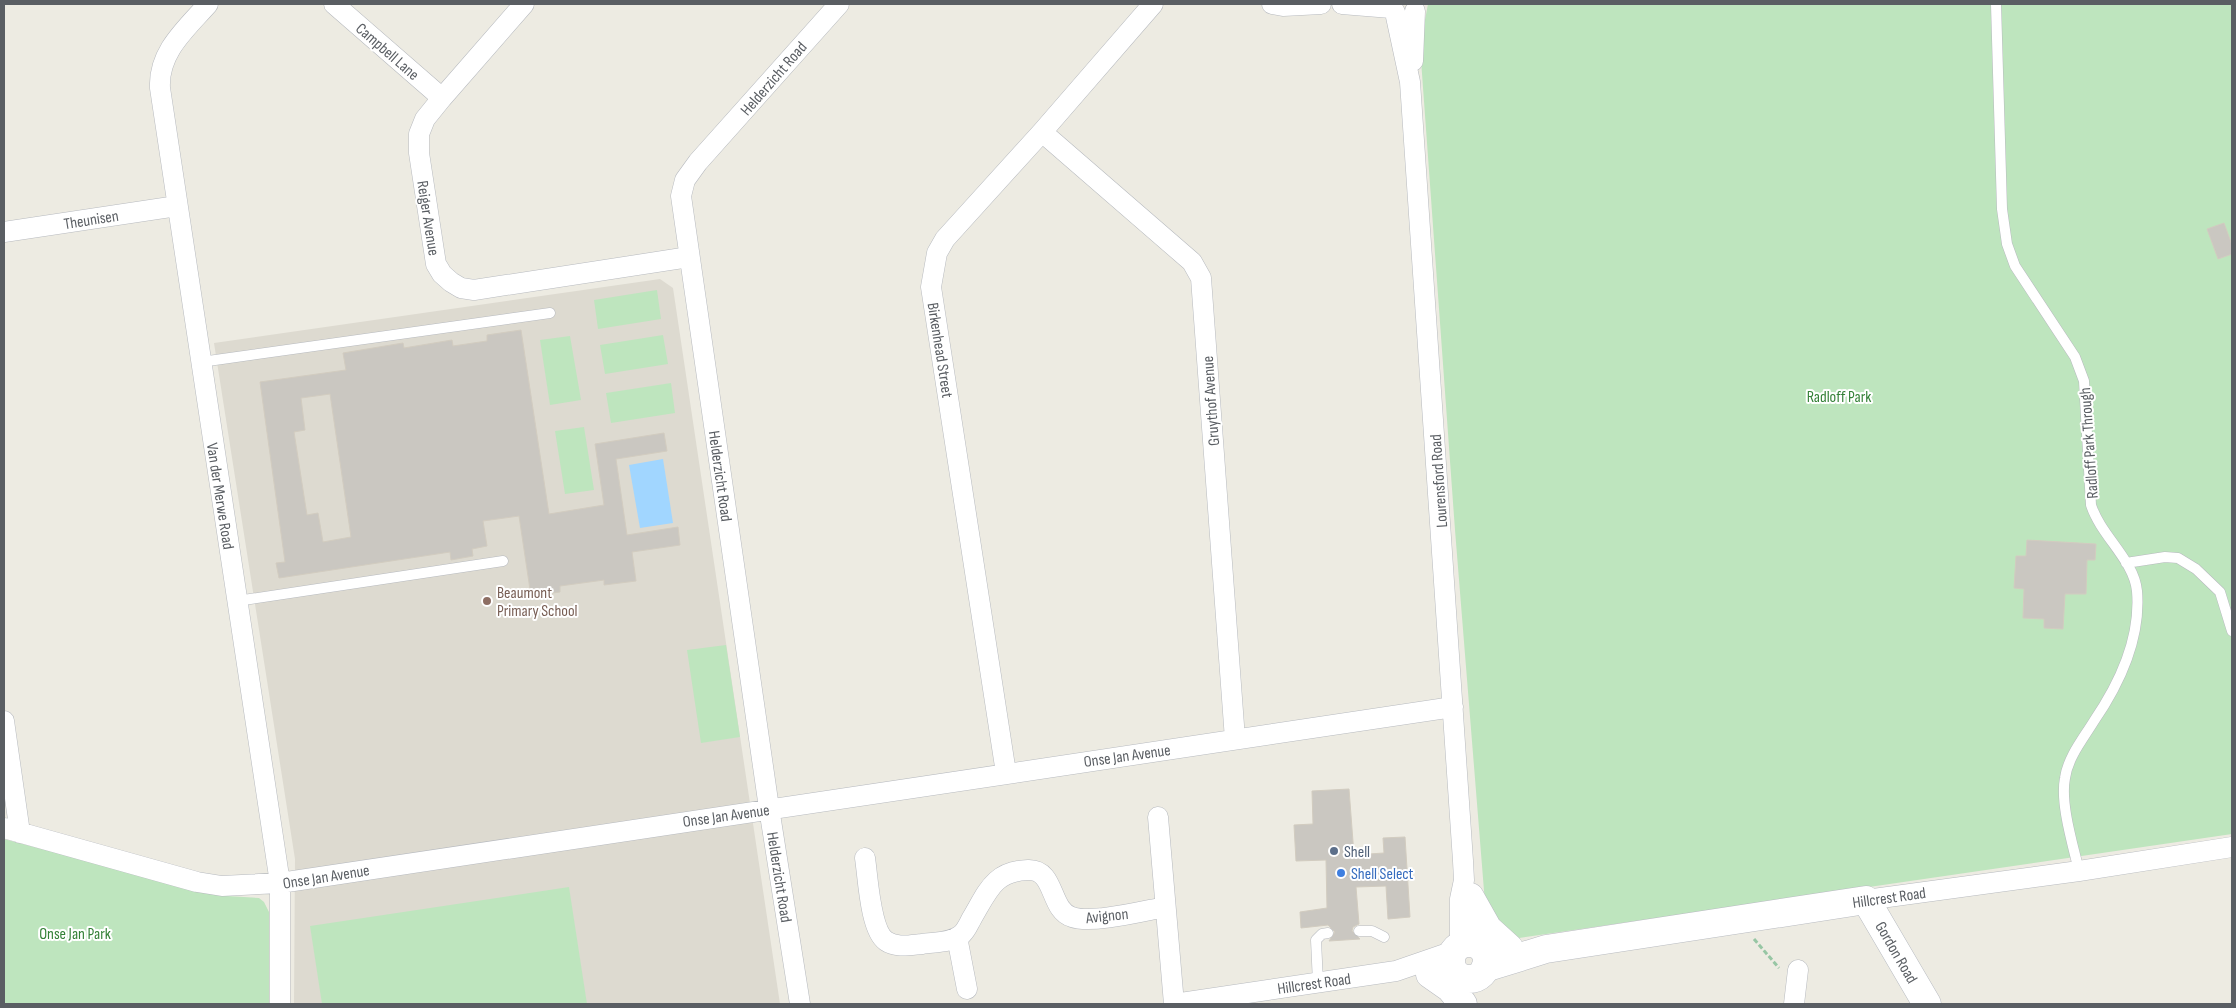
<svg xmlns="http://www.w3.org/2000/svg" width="2236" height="1008" font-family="'Sofia Sans Condensed',sans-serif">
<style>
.education{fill:#dddad0}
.green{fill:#bee5be}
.water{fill:#a1d6ff}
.building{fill:#cac7c1;stroke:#d2ccc0;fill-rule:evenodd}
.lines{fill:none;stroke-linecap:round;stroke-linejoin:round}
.lane-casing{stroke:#b7babf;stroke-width:11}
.street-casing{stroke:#b7babf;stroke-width:21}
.secondary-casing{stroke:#b8bbc1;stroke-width:29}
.path{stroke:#97c6a4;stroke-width:3;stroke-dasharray:5 2.5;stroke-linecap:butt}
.lane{stroke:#fff;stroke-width:10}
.street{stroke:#fff;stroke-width:20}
.secondary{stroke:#fff;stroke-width:28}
.education-dot{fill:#8d6e63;stroke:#fff;stroke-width:2}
.service-dot{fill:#5c6f8a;stroke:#fff;stroke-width:2}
.shop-dot{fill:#3f7fe0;stroke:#fff;stroke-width:2}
.labels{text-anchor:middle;stroke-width:4;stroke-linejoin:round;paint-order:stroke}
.street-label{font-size:16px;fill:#5a5e63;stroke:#fff}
.park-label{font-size:16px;fill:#348137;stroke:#fff}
.education-label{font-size:16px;fill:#785e54;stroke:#fff;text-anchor:start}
.service-label{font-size:16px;fill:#4e5e75;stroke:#fff;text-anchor:start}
.shop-label{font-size:16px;fill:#366cbe;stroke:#fff;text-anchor:start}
</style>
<rect width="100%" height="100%" fill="#edebe2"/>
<path class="education" d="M660,279L673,288L780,1004H294L295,859L214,343Z"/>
<path class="green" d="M1428,4H2232V834L1512,939L1485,903L1455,530L1420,46Z
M657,290L661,319L598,329L594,300Z
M663,335L668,364L605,374L600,345Z
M570,336L581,400L550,405L540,340Z
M671,383L675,413L611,423L606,393Z
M584,427L594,490L565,494L555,431Z
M726,645L740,737L701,743L687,650Z
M4,839L196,890L227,896L259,898L264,902L269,912V1004H4Z
M569,887L587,1004H322L310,926Z"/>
<path class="water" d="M663,459L673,523L640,528L629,465Z"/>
<path class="building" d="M2224,223L2232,245V254L2218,259L2207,229Z
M521,330L549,514L604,505L595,444L664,433L667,451L616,459L627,535L678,527L680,545L632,552L636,581L604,585V580L560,586V592L531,596L519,516L483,521L487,546L472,549L473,556L451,560L450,552L279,578L276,563L285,562L260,382L346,370L343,353L403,343L404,348L452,340L453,346L487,341V335ZM330,394L351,537L323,542L318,513L307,515L294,432L305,430L301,398Z
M2027,540L2096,544L2095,560H2087L2086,594H2065L2063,629L2044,628V619L2023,618L2024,589L2014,588L2016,556H2026Z
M1349,789L1354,855L1384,853L1383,838L1405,837L1410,917L1388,919L1386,886L1356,887L1359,924L1353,927L1352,931L1360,939L1329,941L1335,932L1328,925L1301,928L1300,912L1327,908L1326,860L1296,861L1294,825L1313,824L1312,791Z"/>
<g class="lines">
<defs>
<path id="lane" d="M1996,4L2002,209L2007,244L2015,266L2075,357L2084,381L2091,505C2101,536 2134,560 2137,591C2141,638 2120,683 2094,721C2083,739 2068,757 2065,778C2060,804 2073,845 2079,871
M201,362L550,313
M2126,563L2165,557L2178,558L2196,569L2220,592L2232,631
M237,601L503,561
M1359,931H1372L1384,937
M1318,983L1316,940L1322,934L1328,933"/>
<path id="street" d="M208,4C186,29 158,52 160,88L280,883V1004
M334,4L442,98
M524,4L442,98L425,119L419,134V153L436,264L442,274L451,282L461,288L474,290L689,257
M1272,4L1283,6L1321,4
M1342,4L1391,8
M1395,12L1410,82L1463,861L1464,880L1460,899V945
M1413,61L1415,11
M1042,132L1192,262L1201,278L1235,739
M4,232L177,206
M4,721L20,833
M1006,773L931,287L937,253L945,239L1042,132L1153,4
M1158,817L1174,1004
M4,828L197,882L222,886L280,883L1453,707
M865,858C868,877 870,930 886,941C896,948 910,945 922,944C935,942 952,943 962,934C967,929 969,923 972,918C988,891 994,871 1028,870C1056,869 1049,910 1072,917C1092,924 1143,911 1165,907
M1866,900L2079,871L2232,847
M1472,911L1479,946
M957,937L967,989
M800,1004L769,808L681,196L685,180L698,162L839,4
M1174,1004L1396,971L1454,951
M1794,1004L1798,970"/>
<path id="secondary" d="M1470,897L1488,929L1509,948
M1451 961a18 18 0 1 1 36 0a18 18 0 1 1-36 0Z
M1485,968L1546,949L1866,900L1927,1004
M1430,974L1450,988L1463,1004"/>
</defs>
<use href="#lane" class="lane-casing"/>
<use href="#street" class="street-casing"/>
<use href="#secondary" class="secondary-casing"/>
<path class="path" d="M1754,939L1779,968"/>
<use href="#lane" class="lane"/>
<use href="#street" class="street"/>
<use href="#secondary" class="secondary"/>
</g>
<circle class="education-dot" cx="487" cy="601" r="5"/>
<circle class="service-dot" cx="1334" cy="851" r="5"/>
<circle class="shop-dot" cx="1341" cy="873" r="5"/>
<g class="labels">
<g class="street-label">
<text transform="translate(388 51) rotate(41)" y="6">Campbell Lane</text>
<text transform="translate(773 78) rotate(-49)" y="6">Helderzicht Road</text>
<text transform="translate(429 218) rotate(81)" y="6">Reiger Avenue</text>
<text transform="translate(91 219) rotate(-9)" y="6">Theunisen</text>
<text transform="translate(941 350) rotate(81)" y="6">Birkenhead Street</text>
<text transform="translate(1210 401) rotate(-94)" y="6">Gruythof Avenue</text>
<text transform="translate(2088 443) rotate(-94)" y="6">Radloff Park Through</text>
<text transform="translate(721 476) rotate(82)" y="6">Helderzicht Road</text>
<text transform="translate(1438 481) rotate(-94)" y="6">Lourensford Road</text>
<text transform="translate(221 496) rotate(81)" y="6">Van der Merwe Road</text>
<text transform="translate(1127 755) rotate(-8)" y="6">Onse Jan Avenue</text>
<text transform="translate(726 815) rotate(-8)" y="6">Onse Jan Avenue</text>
<text transform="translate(326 876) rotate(-9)" y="6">Onse Jan Avenue</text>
<text transform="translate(780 877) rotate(81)" y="6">Helderzicht Road</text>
<text transform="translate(1889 897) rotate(-8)" y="6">Hillcrest Road</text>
<text transform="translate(1107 915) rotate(-6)" y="6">Avignon</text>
<text transform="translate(1897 952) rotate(60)" y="6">Gordon Road</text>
<text transform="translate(1314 983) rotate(-8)" y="6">Hillcrest Road</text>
</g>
<g class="park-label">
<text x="1839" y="402">Radloff Park</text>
<text x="75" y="939">Onse Jan Park</text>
</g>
<g class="education-label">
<text x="497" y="598">Beaumont<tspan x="497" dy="18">Primary School</tspan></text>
</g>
<g class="service-label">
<text x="1344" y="857">Shell</text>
</g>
<g class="shop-label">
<text x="1351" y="879">Shell Select</text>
</g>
</g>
<rect width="2236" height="1008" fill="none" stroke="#5a5e63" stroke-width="10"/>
</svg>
